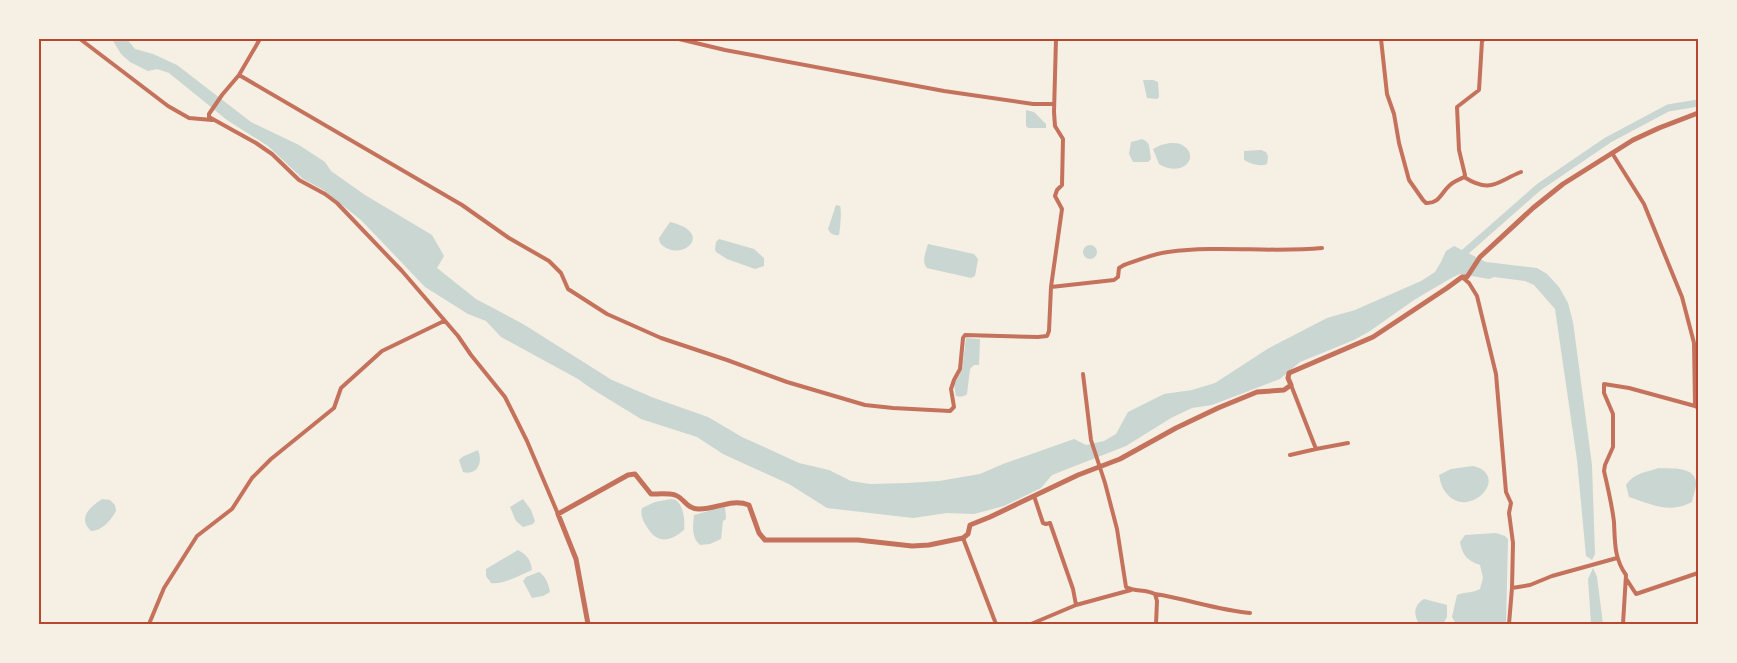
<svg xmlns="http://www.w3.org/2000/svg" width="1737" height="663" font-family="'Titillium Web',sans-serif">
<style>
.water{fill:#c9d6d2}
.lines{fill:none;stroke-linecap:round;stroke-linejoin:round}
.canal{stroke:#c9d6d2;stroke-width:7}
.minor{stroke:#c5725c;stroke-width:4}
.tertiary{stroke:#c5725c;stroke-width:5}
.neatline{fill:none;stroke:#b5482f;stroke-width:2}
</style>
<rect width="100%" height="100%" fill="#f6efe4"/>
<path class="water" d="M112,39H127L135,49L153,54L177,65L251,122L299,145L325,162L331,171L365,195L432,235L444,256L437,268L476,299L523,324L612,380L654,398L708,417L742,437L799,463L829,470L851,481L870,484L908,483L939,481L980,474L1003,464L1074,439L1086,445L1104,441L1116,434L1128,412L1164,394L1192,390L1215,383L1269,348L1327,318L1355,310L1421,281L1435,272L1441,262L1446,251L1454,246L1486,262L1537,268L1547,274L1559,287L1568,303L1573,322L1592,465L1595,554L1592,560L1586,556L1577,460L1555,309L1534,285L1525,281L1494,277L1489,279L1460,274L1453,277L1414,300L1370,331L1354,340L1300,362L1280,379L1212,405L1192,408L1171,418L1126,446L1052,475L1041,488L1004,506L974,514L947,513L913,518L827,508L789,484L723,454L697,437L641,419L592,389L578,379L501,337L486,321L468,314L425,287L361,220L322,189L303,179L268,146L227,120L169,73L157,69L148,71L130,62L121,54Z
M1143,80H1153L1158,82L1159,97L1157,99L1147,98Z
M1026,110L1034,112L1046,124V128H1028L1026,126Z
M1142,139L1146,141L1149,145L1151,159L1148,162H1133L1129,154L1131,142Z
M1170,143C1174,143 1179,143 1182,145C1201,155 1184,179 1159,164L1153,149L1161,145Z
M1261,150L1266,152L1268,156L1267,164C1260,167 1251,164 1244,160V151Z
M836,205L840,206C842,210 840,230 839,235C834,236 830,234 828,229Z
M670,222C717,233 680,265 660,243L659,238Z
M719,239L754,249L764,258V266L755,269L727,259L716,252L715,249L716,242Z
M928,244L974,254L978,259L975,276L971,278L927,268C921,262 926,251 928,244Z
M1083 252a7 7 0 1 1 14 0a7 7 0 1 1-14 0Z
M966,338L980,339L979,365H974L970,369L967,394C963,397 961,397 956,396L954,385L962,370Z
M478,450C483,462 478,476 463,472L459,460L462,457Z
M1473,466C1476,467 1481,468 1484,471C1502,487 1463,520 1444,490C1441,486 1440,479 1439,475L1451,469Z
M1659,468C1670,469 1693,466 1696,481C1697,487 1693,496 1692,502C1668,514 1654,505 1629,497L1626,485C1634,473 1646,472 1659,468Z
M102,499L110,500L115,505L116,511C111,520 102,531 91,531C77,518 90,507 102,499Z
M523,499L531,510L535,521L533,524L523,527L516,521L510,507Z
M671,499L676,500C684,507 685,520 684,530C670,542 657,544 647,527C643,521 640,515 642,508L655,502Z
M723,507H725L726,519L723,521L721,539L710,544L700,545C691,537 693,526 694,515Z
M1496,533L1505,536L1508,539L1506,624H1456L1452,617L1457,595C1465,592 1473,593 1480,589L1483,578L1480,565C1468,561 1462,555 1460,542L1465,535Z
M518,550C527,555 531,560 532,570C520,575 504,585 491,583L486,576V569Z
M1593,568L1597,577L1603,624H1591L1588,579Z
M539,572C545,575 549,585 550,592L543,596L532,598L523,581L526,577Z
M1424,599L1447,605V617L1443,624H1425L1418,622C1413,613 1415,604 1424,599Z"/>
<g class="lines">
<path class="canal" d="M1461,259L1465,252L1539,187L1608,140L1668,108L1698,103"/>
<path class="minor" d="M80,39L168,106L189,118L212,120
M260,39L239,75L222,95L209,114V117L256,143L272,154L299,180L325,194L337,203L402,271L458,336L471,355L505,397L527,441L558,514
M679,39L725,50L944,91L1033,104H1054
M1381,39L1387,94L1394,114L1399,143L1409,180L1423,200L1426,203C1439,204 1441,193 1449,186C1453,181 1459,180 1464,177L1465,175L1459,150L1457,107L1479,90L1482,41L1484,39
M239,75L462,205L509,238L549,261L561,273L568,289L607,314L661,338L727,360L787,382L865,405L893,408L950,411L954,407L951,389L954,380L960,369L963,338L965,335L1038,337L1047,336L1049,331L1051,287L1062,209L1055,196L1057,190L1062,185L1063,139L1055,126L1054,112L1056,39
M1612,153L1644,204L1682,297L1694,343L1695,404L1698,409
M1464,177C1491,194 1496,182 1521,172
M1462,277L1469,283L1477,296L1496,374L1506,492L1511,503L1509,513L1513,543L1512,588L1509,624
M1051,287L1114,280L1118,277L1119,268L1124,265C1138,260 1153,254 1168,252C1219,245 1271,253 1322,248
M1083,374L1091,440L1105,483L1117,529L1126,587C1135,592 1145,589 1155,594L1157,601L1156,624
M1316,449L1348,443
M1290,455L1316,449L1291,385
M963,538L996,624
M1627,580L1636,594L1698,573
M1512,588L1530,585L1552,576L1617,558
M1155,594C1187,599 1218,610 1250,613
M1076,605L1131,590
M149,624L164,588L197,536L232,509L252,478L271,459L334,408L341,388L382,351L444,321
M1031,624L1076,605L1073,589L1050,523L1046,524L1043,523L1034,496
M1623,624L1626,575C1614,558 1615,542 1614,522C1612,505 1608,488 1604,471L1605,465L1613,447V414L1604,393V384L1629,388L1695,406"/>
<path class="tertiary" d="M588,624L576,559L558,514L628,475L635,474L651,494C659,494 668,493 675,495C684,498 687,509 698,509C715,510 731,498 749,505L759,533L765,540H858L912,546L929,545L963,538L968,534L970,525L990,517L1078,475L1120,459L1176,428L1218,408L1257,392L1284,390L1291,385L1288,378L1289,373L1373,337L1447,288L1462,277H1467L1480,257L1533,208L1563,184L1633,140L1659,128L1698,113"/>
</g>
<rect width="1737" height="663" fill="none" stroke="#f6efe4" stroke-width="80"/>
<rect x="40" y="40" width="1657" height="583" class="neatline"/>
</svg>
